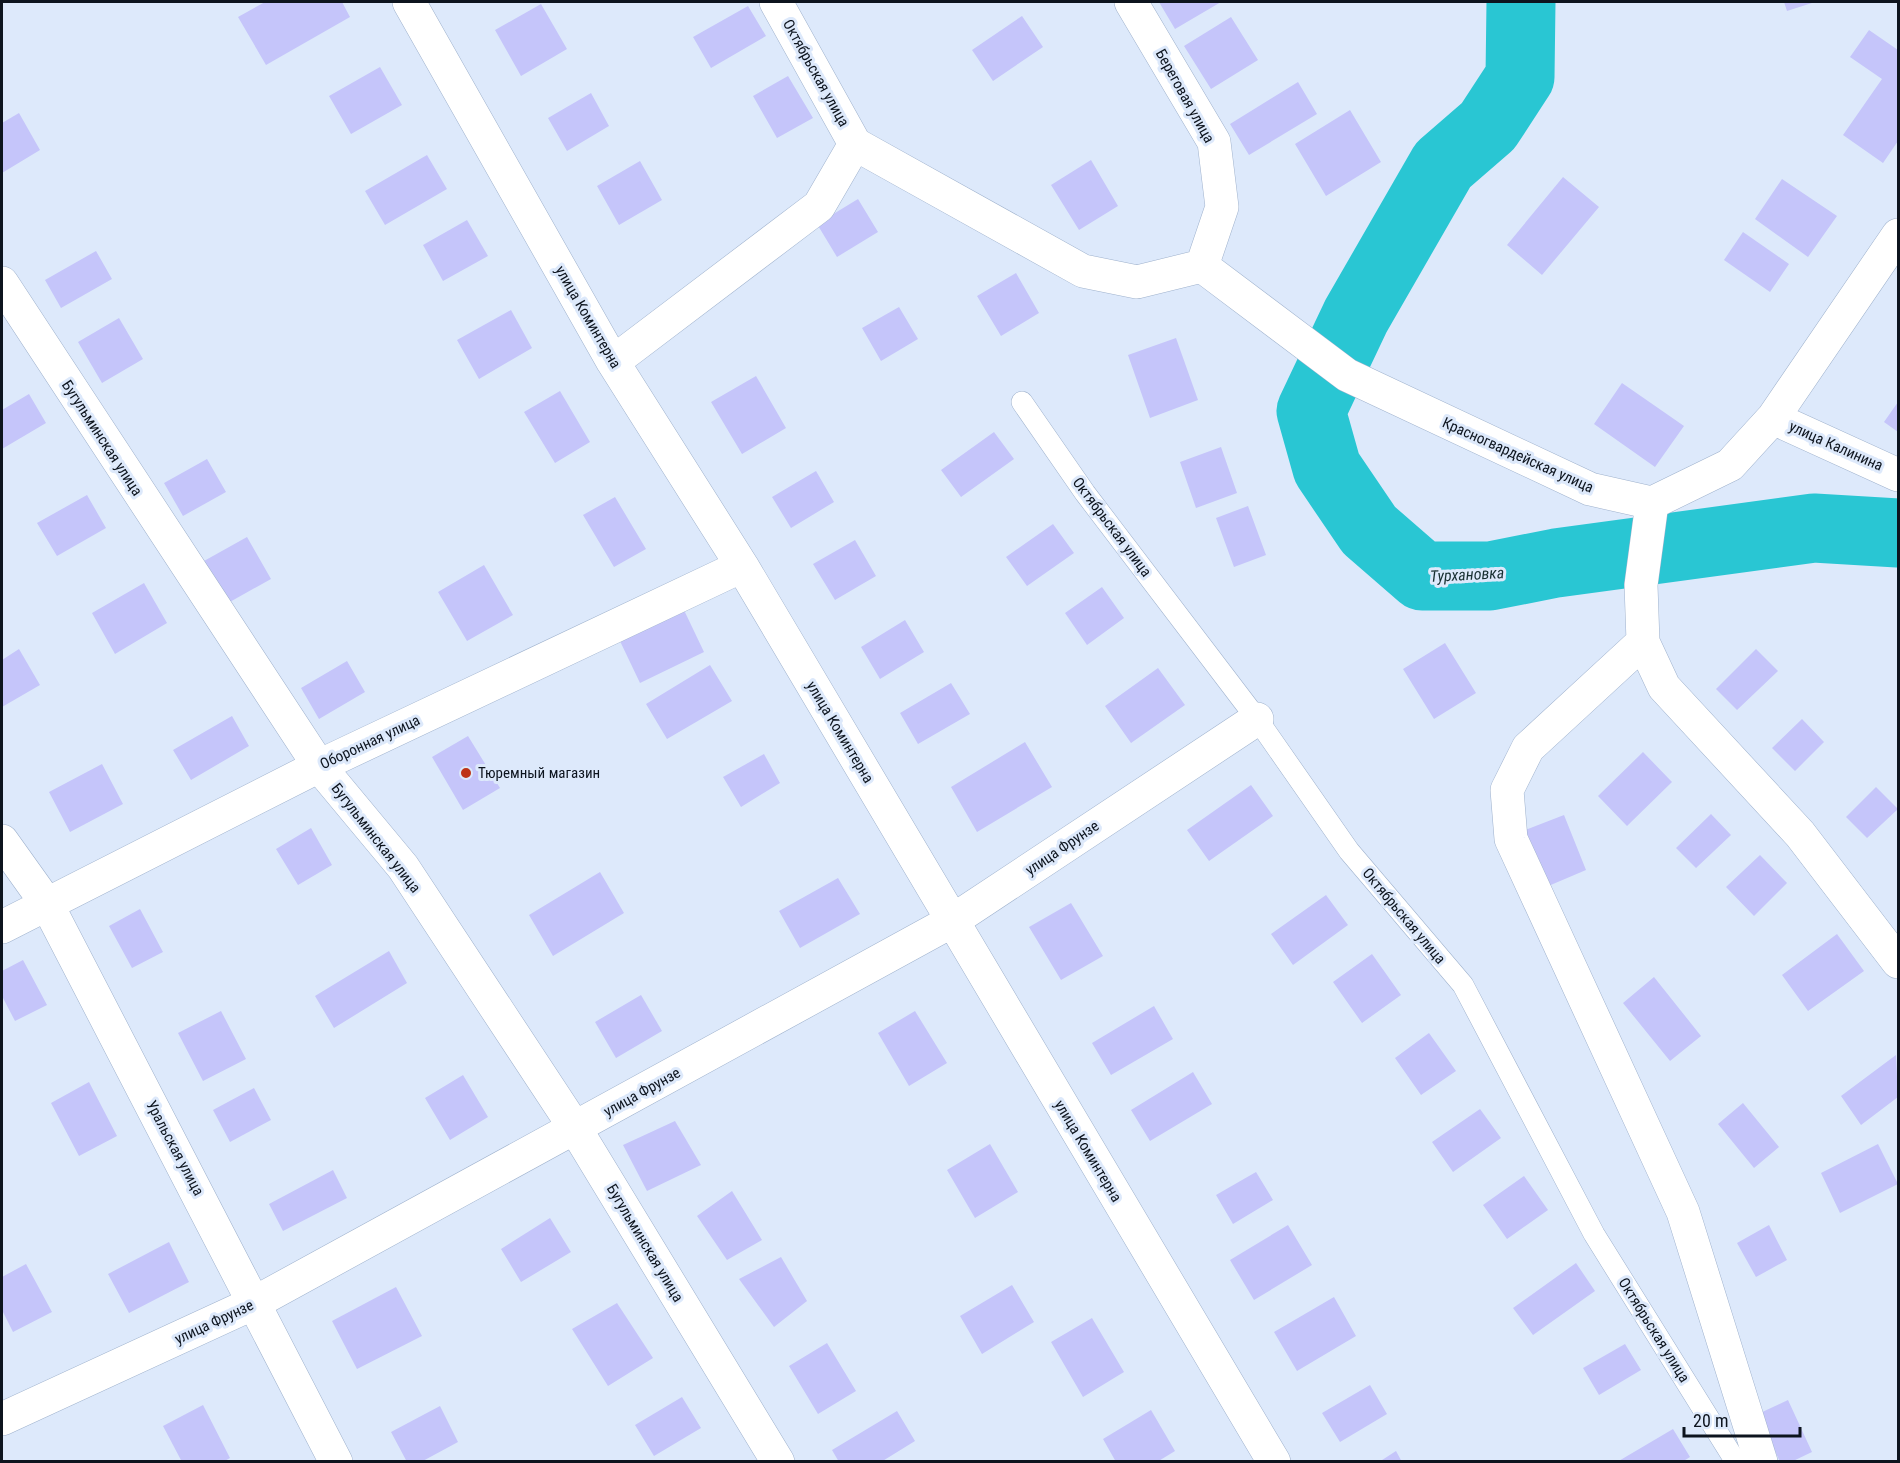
<svg xmlns="http://www.w3.org/2000/svg" width="1900" height="1463" font-family="'Roboto Condensed',sans-serif">
<style>
.lines{fill:none;stroke-linecap:round;stroke-linejoin:round}
.river{stroke:#29c6d3;stroke-width:69}
.building{fill:#c5c5fa}
.service-casing{stroke:#9fb2cd;stroke-width:22}
.minor-casing{stroke:#9fb2cd;stroke-width:34}
.service{stroke:#fff;stroke-width:21}
.minor{stroke:#fff;stroke-width:33}
.poi-dot{fill:#be3417;stroke:#dde9fb;stroke-width:2}
.labels{text-anchor:middle;stroke-width:6;stroke-linejoin:round;paint-order:stroke}
.street-label{font-size:15px;fill:#0d141e;stroke:#dde9fb}
.poi-label{font-size:15px;fill:#0d141e;stroke:#dde9fb;text-anchor:start}
.water-label{font-size:16px;font-style:italic;fill:#172f31;stroke:#dde9fb}
</style>
<rect width="100%" height="100%" fill="#dde9fb"/>
<g class="lines">
<path class="river" d="M1521,2L1520,77L1488,126L1443,165L1356,316L1311,411L1327,468L1369,530L1422,576H1490L1556,563L1814,528L1898,533"/>
</g>
<path class="building" d="M265,2H342L350,17L266,65L238,17Z
M1159,2H1221L1175,29Z
M1784,2H1815L1787,11Z
M541,4L567,49L521,76L495,30Z
M748,6L766,36L711,68L693,37Z
M1022,16L1043,47L993,81L972,50Z
M1231,17L1258,60L1211,89L1184,46Z
M1869,30L1898,50V141L1883,163L1843,135L1882,79L1850,57Z
M380,67L402,105L351,134L329,96Z
M788,76L813,118L777,138L753,96Z
M1298,82L1317,114L1249,155L1230,124Z
M591,93L609,126L567,151L548,118Z
M1350,110L1381,162L1326,196L1295,144Z
M19,113L40,150L2,173V123Z
M427,155L447,189L385,225L365,191Z
M1091,160L1118,206L1079,230L1051,185Z
M640,161L662,200L619,225L597,186Z
M1563,177L1599,207L1542,275L1507,245Z
M1782,179L1837,216L1808,257L1755,219Z
M858,199L878,232L837,257L817,224Z
M467,220L488,256L443,281L423,245Z
M1743,232L1789,264L1770,292L1724,260Z
M96,251L112,279L61,308L45,280Z
M1016,273L1039,313L1001,336L977,296Z
M899,307L918,339L881,361L862,328Z
M511,310L532,348L479,379L457,340Z
M119,318L143,359L102,383L78,342Z
M1176,338L1198,400L1150,418L1128,355Z
M756,376L786,428L742,454L711,402Z
M1622,383L1684,426L1655,467L1594,424Z
M560,391L590,442L555,463L524,412Z
M29,394L46,423L2,449V410Z
M1898,402V432L1884,422Z
M994,432L1014,459L961,497L941,470Z
M1221,447L1237,493L1196,508L1180,462Z
M207,459L226,492L183,516L164,483Z
M816,471L834,502L791,528L772,497Z
M87,495L106,528L57,556L37,523Z
M615,497L646,549L614,567L583,515Z
M1248,506L1266,555L1234,567L1216,518Z
M1053,524L1074,553L1027,586L1006,557Z
M247,537L271,579L228,603L204,561Z
M855,540L876,576L835,600L813,564Z
M484,565L513,615L467,641L438,592Z
M144,583L167,623L115,654L92,613Z
M1102,587L1124,618L1087,645L1065,613Z
M683,608L704,652L640,683L619,639Z
M905,620L924,652L880,679L861,647Z
M1445,643L1476,693L1434,719L1403,669Z
M19,649L40,685L2,707V660Z
M1756,649L1778,671L1737,710L1716,689Z
M347,661L365,692L319,719L301,688Z
M710,665L732,701L667,739L646,704Z
M1158,668L1185,705L1131,743L1105,706Z
M951,683L970,714L918,744L900,713Z
M232,716L249,746L191,780L173,750Z
M1802,719L1824,742L1795,771L1772,748Z
M468,736L500,788L463,810L432,757Z
M1025,742L1052,787L977,832L951,787Z
M1643,752L1672,782L1627,826L1598,796Z
M764,754L780,783L741,807L723,777Z
M102,764L123,804L70,832L49,792Z
M1251,785L1273,816L1209,861L1187,830Z
M1876,787L1898,809L1867,838L1846,817Z
M1711,814L1731,835L1696,868L1676,848Z
M1564,815L1586,870L1546,887L1523,831Z
M311,828L332,865L298,885L276,849Z
M1760,855L1787,883L1754,916L1726,887Z
M600,872L624,913L553,956L529,915Z
M838,878L860,914L800,948L779,911Z
M1326,895L1348,925L1293,965L1271,934Z
M1071,903L1103,956L1061,980L1029,927Z
M140,909L163,952L132,968L109,926Z
M1837,934L1864,971L1808,1011L1782,975Z
M389,951L407,983L334,1028L315,996Z
M1372,954L1401,995L1362,1023L1333,982Z
M23,960L47,1005L15,1021L2,996V971Z
M1654,977L1701,1036L1670,1061L1623,1003Z
M641,995L662,1031L616,1058L595,1022Z
M1154,1006L1173,1039L1111,1075L1092,1043Z
M221,1011L246,1059L203,1081L178,1033Z
M915,1011L947,1063L909,1086L878,1033Z
M1429,1033L1456,1071L1421,1095L1395,1058Z
M1896,1055L1898,1097L1861,1125L1841,1096Z
M1193,1072L1212,1104L1150,1141L1131,1110Z
M463,1075L488,1117L450,1140L425,1098Z
M89,1082L117,1136L79,1156L51,1103Z
M254,1088L271,1120L230,1142L213,1110Z
M1743,1103L1779,1147L1754,1168L1718,1124Z
M1480,1109L1501,1138L1453,1172L1432,1142Z
M675,1121L701,1165L647,1191L623,1145Z
M990,1144L1018,1192L975,1218L947,1170Z
M1878,1144L1898,1184L1840,1213L1821,1173Z
M333,1170L347,1198L283,1231L269,1204Z
M1256,1172L1273,1200L1233,1224L1216,1195Z
M1524,1176L1548,1210L1507,1239L1483,1205Z
M732,1191L762,1240L727,1260L697,1216Z
M550,1218L571,1252L521,1282L501,1249Z
M1288,1225L1312,1265L1254,1300L1230,1260Z
M1769,1225L1787,1260L1756,1277L1737,1243Z
M169,1242L189,1282L129,1313L108,1274Z
M781,1257L807,1301L774,1327L739,1279Z
M1576,1263L1595,1291L1533,1335L1513,1308Z
M26,1264L52,1312L13,1332L2,1310V1277Z
M1012,1285L1034,1322L982,1354L960,1316Z
M396,1287L422,1336L357,1369L332,1321Z
M1334,1297L1356,1336L1297,1371L1274,1332Z
M617,1303L653,1358L608,1386L572,1329Z
M1092,1318L1124,1372L1083,1397L1051,1342Z
M827,1343L856,1391L818,1414L789,1366Z
M1625,1344L1641,1370L1599,1395L1583,1368Z
M1370,1385L1387,1414L1340,1442L1322,1413Z
M682,1397L701,1428L654,1456L635,1425Z
M1788,1400L1812,1452L1791,1462H1780L1758,1414Z
M203,1405L230,1458L223,1462H182L163,1426Z
M440,1406L458,1442L421,1462H407L391,1432Z
M1151,1410L1175,1451L1157,1462H1116L1103,1439Z
M897,1411L915,1441L881,1462H839L832,1450Z
M1673,1429L1690,1457L1682,1462H1617Z
M1396,1451L1402,1462H1379Z"/>
<g class="lines">
<defs>
<path id="service" d="M1022,402L1085,493L1257,719L1349,851L1463,985L1594,1234L1736,1462"/>
<path id="minor" d="M409,2L613,362L742,566L1274,1462
M776,2L855,144
M1131,2L1214,142L1222,207L1202,266
M855,144L1083,271L1137,282L1202,266
M1202,266L1347,375L1590,489L1652,503L1730,465L1773,418L1898,235
M2,283L319,766L403,867L575,1128L778,1462
M613,362L819,206L855,144
M1773,418L1898,475
M1652,503L1641,585L1643,642L1664,687L1800,834L1898,962
M1643,642L1528,748L1507,790L1511,839L1683,1212L1761,1462
M2,841L47,904L336,1462
M2,927L319,766L742,566
M2,1419L256,1302L952,921L1257,719"/>
</defs>
<use href="#service" class="service-casing"/>
<use href="#minor" class="minor-casing"/>
<use href="#service" class="service"/>
<use href="#minor" class="minor"/>
</g>
<circle class="poi-dot" cx="466" cy="773" r="6"/>
<g class="labels">
<g class="street-label">
<text transform="translate(816 73) rotate(61)" y="5">Октябрьская улица</text>
<text transform="translate(1185 96) rotate(61)" y="5">Береговая улица</text>
<text transform="translate(588 317) rotate(60)" y="5">улица Коминтерна</text>
<text transform="translate(102 438) rotate(57)" y="5">Бугульминская улица</text>
<text transform="translate(1836 446) rotate(24)" y="5">улица Калинина</text>
<text transform="translate(1518 455) rotate(24)" y="5">Красногвардейская улица</text>
<text transform="translate(1112 527) rotate(53)" y="5">Октябрьская улица</text>
<text transform="translate(840 732) rotate(59)" y="5">улица Коминтерна</text>
<text transform="translate(370 742) rotate(-25)" y="5">Оборонная улица</text>
<text transform="translate(376 838) rotate(52)" y="5">Бугульминская улица</text>
<text transform="translate(1062 848) rotate(-34)" y="5">улица Фрунзе</text>
<text transform="translate(1404 916) rotate(50)" y="5">Октябрьская улица</text>
<text transform="translate(642 1092) rotate(-29)" y="5">улица Фрунзе</text>
<text transform="translate(175 1148) rotate(62)" y="5">Уральская улица</text>
<text transform="translate(1088 1151) rotate(59)" y="5">улица Коминтерна</text>
<text transform="translate(645 1243) rotate(59)" y="5">Бугульминская улица</text>
<text transform="translate(214 1322) rotate(-25)" y="5">улица Фрунзе</text>
<text transform="translate(1654 1330) rotate(58)" y="5">Октябрьская улица</text>
</g>
<g class="poi-label">
<text x="478" y="778">Тюремный магазин</text>
</g>
<g class="water-label">
<text transform="translate(1467 574) rotate(-3)" y="6">Турхановка</text>
</g>
</g>
<rect width="1900" height="1463" fill="none" stroke="#0d141e" stroke-width="6"/>
<path d="M1684 1427v9h116v-9" fill="none" stroke="#0d141e" stroke-width="3"/>
<text x="1693" y="1427" font-size="18" fill="#0d141e" stroke="#dde9fb" stroke-width="4.5" paint-order="stroke">20 m</text>
</svg>
